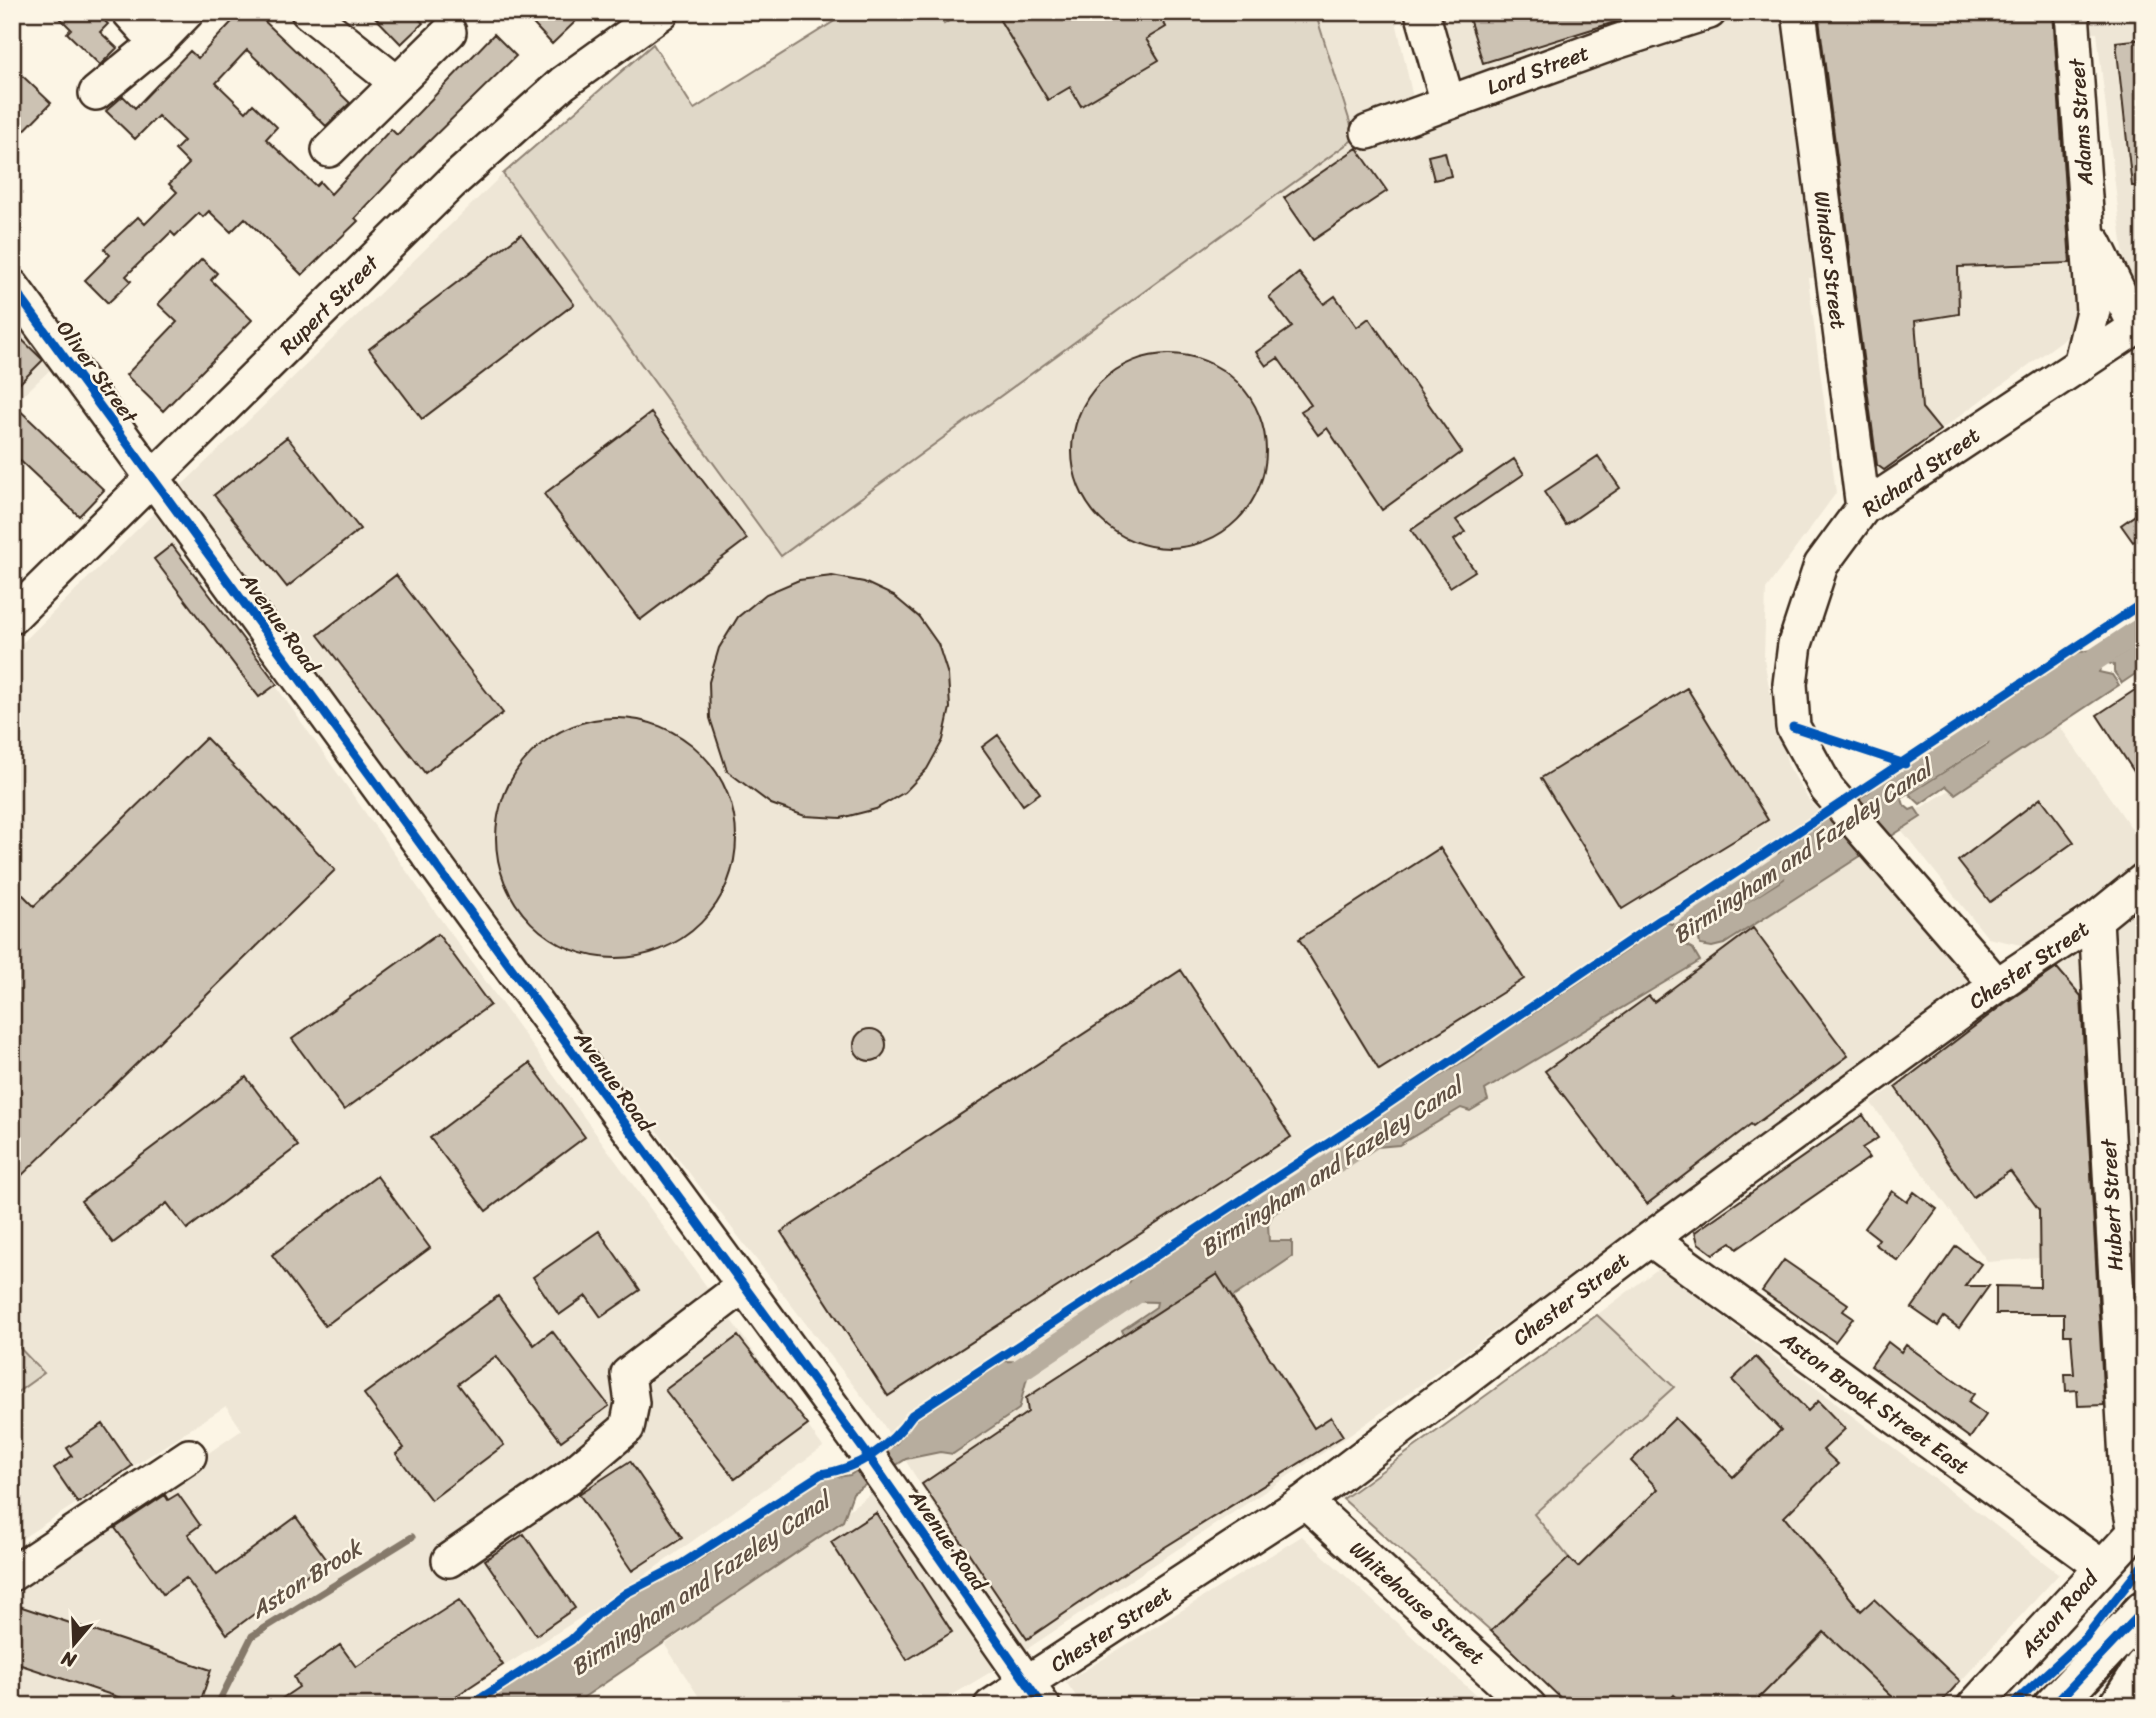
<svg xmlns="http://www.w3.org/2000/svg" width="2156" height="1718" font-family="Sriracha,sans-serif">
<style>
.built{fill:#eee6d6}
.green{fill:#e0d8c8;stroke:#8e8173;stroke-width:2}
.water{fill:#b7ad9e;stroke:#85796b;stroke-width:2}
.lines{fill:none;stroke-linecap:round;stroke-linejoin:round}
.stream{stroke:#85796b;stroke-width:7}
.canal{stroke:#b7ad9e;stroke-width:23}
.building{fill:#ccc2b3;stroke:#3b2a1e;stroke-width:2}
.minor-casing{stroke:#3b2a1e;stroke-width:38}
.major-casing{stroke:#3b2a1e;stroke-width:44}
.highway-casing{stroke:#3b2a1e;stroke-width:44}
.minor{stroke:#fcf5e5;stroke-width:33}
.major{stroke:#fcf5e5;stroke-width:38}
.highway{stroke:#fcf5e5;stroke-width:38}
.cycleway-casing{stroke:#fcf5e5;stroke-width:13}
.cycleway{stroke:#0057b8;stroke-width:9}
.labels{text-anchor:middle;stroke-width:5;stroke-linejoin:round;paint-order:stroke}
.street-label{font-size:21px;fill:#3b2a1e;stroke:#fcf5e5}
.water-label{font-size:23px;font-style:italic;fill:#605144;stroke:#fcf5e5}
</style>
<rect width="100%" height="100%" fill="#fcf5e5"/>
<filter id="ink" filterUnits="userSpaceOnUse"><feTurbulence type="fractalNoise" baseFrequency=".0143" numOctaves="2"/><feDisplacementMap in="SourceGraphic" scale="14" xChannelSelector="R" yChannelSelector="G"/><feConvolveMatrix kernelMatrix="1 2 1 2 8 2 1 2 1" color-interpolation-filters="sRGB"/></filter>
<g filter="url(#ink)">
<path class="built" d="M1315,12H1394L1413,98L1464,84L1439,12H2144V280L2126,276L2097,33L2070,35L2083,281L2075,331L1881,474L1873,465L1853,277L1808,278L1836,493L1766,589L1764,659L1772,704L1788,765L1808,799L1976,977L1739,1156L1350,1435L1024,1651L881,1421L415,818L180,487L503,174L782,555L1355,139Z
M12,301L55,365L12,406Z
M154,513L436,913L823,1447L623,1591L441,1706H62L12,1692V1588L242,1430L226,1406L12,1545V1396L43,1373L12,1340V653Z
M2058,724L2144,846V858L2026,946L1988,938L1896,823Z
M2144,905V1250L1988,1262L1871,1103Z
M1659,1268L2059,1574L1938,1706H1569L1491,1631L1569,1558L1533,1514L1674,1387L1597,1315Z
M873,1492L994,1670L934,1706H705L665,1645Z
M1302,1536L1488,1706H1083L1066,1682Z"/>
<path class="green" d="M849,12H937L944,24L962,12H995L1048,100L1070,87L1081,106L1158,60L1146,39L1166,27L1158,12H1315L1355,138L781,556L503,174L653,44L694,109Z
M1597,1315L1674,1387L1534,1514L1569,1558L1491,1631L1343,1499Z
M12,1340L44,1373L12,1396Z
M1825,1632L1902,1706H1750Z"/>
<path class="water" d="M2144,639V668L2122,683L2114,672V665L2108,663Z
M2113,646L2103,660L2099,672L2112,675L2119,685L1955,794L1946,786L1920,804L1909,794L1988,744L1990,735L1972,738L1989,710L2075,653Z
M1905,782L1900,793L1904,805L1910,810L1915,808L1921,817L1724,944L1712,947L1700,945L1698,933L1784,879L1785,873L1767,876L1782,848L1792,841L1871,791Z
M1697,921L1683,943L1693,949L1700,961L1485,1090L1488,1100L1470,1111L1461,1108L1399,1145L1354,1149L1369,1122L1482,1049C1488,1036 1509,1019 1523,1020L1634,945L1639,936L1665,922L1679,926Z
M1283,1195L1268,1224L1269,1241H1292V1257L1230,1299L1125,1337L1122,1330L1156,1307L1157,1302L1123,1301L1132,1276L1245,1205Z
M1004,1361L1031,1362L1019,1409L953,1454L940,1452L906,1459L853,1493L843,1521L571,1706H477L552,1658L637,1590L687,1568L822,1479L850,1475L896,1444L915,1420Z"/>
<g class="lines">
<path class="stream" d="M217,1706L252,1636L412,1537"/>
<path class="canal" d="M2088,664L2144,627
M1880,799L1998,722
M1674,938L1790,860
M1259,1211L1380,1133
M1005,1380L1149,1284"/>
</g>
<path class="building" d="M54,12H95L108,24L100,32L117,48L100,65L67,33L71,29Z
M241,12H255L350,103L326,126L247,50L216,83L246,112L253,104L277,127L266,139L316,186L320,182L331,194L391,129L397,135L494,34L516,56L419,151L355,218L358,221L302,275L245,218L231,232L209,211L203,217L199,213L175,236L171,232L126,276L131,281L108,303L85,280L110,255L104,249L138,217L145,224L177,192L169,184L189,164L175,150L184,141L158,116L135,139L106,111L123,96L135,108L190,51L198,58Z
M370,12H412L423,23L401,44Z
M522,12H566L575,22L552,44Z
M995,12H1158L1166,27L1146,39L1159,60L1081,106L1070,87L1048,100Z
M1467,12H1633L1634,16L1483,63Z
M1818,12H2053L2070,263L1958,267L1959,314L1915,321L1922,408L1940,430L1884,470L1877,465Z
M2144,39V186H2132L2116,42Z
M12,66L51,103L12,143Z
M1357,148L1387,191L1313,240L1284,198Z
M1445,152L1451,176L1434,180L1428,156Z
M521,234L574,304L422,419L369,349Z
M202,259L217,273L211,280L252,320L163,411L126,375L177,322L158,304Z
M1299,273L1324,304L1335,296L1357,327L1369,318L1462,452L1382,510L1327,428L1318,435L1301,411L1311,405L1278,358L1266,366L1256,352L1292,327L1269,297Z
M12,330L43,360L12,391Z
M1072 451a97 97 0 1 1 194 0a97 97 0 1 1-194 0Z
M12,403L104,490L79,516L12,453Z
M651,413L747,539L640,620L544,494Z
M287,437L360,529L287,587L214,495Z
M1598,456L1620,488L1566,525L1544,492Z
M1514,459L1524,474L1456,520L1465,532L1454,540L1475,571L1450,587L1411,530Z
M2144,509V535L2133,542L2121,525Z
M172,545L277,684L259,697L154,559Z
M396,575L503,713L425,773L318,635Z
M832,576L864,582L894,596L919,617L938,644L948,675L950,708L943,740L927,769L905,792L876,809L841,818L805,816L771,804L727,771L710,718L709,682L719,648L738,617L766,594L799,580Z
M2144,684V787L2097,715Z
M1687,688L1768,820L1622,909L1541,778Z
M496 838a120 120 0 1 1 240 0a120 120 0 1 1-240 0Z
M998,735L1040,793L1023,805L982,747Z
M206,738L335,870L12,1185V884L34,906Z
M2041,798L2074,842L1990,902L1958,861Z
M1440,848L1524,979L1379,1070L1299,939Z
M1753,928L1848,1056L1753,1126L1751,1124L1647,1204L1545,1071L1649,996L1654,1002Z
M438,934L490,1005L344,1110L292,1039Z
M2057,968L2081,996L2104,1405L2078,1406L2077,1390L2066,1391L2065,1374H2074L2071,1335H2064V1314H1996V1286L2040,1287L2039,1210L2010,1171L1973,1197L1895,1087L2005,1003Z
M1181,970L1291,1137L888,1396L781,1232Z
M854 1045a16 16 0 1 1 32 0a16 16 0 1 1-32 0Z
M530,1063L585,1137L486,1211L430,1138Z
M246,1077L298,1146L187,1229L167,1203L113,1243L81,1201Z
M1863,1115L1878,1138L1862,1148L1869,1158L1737,1249L1731,1242L1713,1254L1698,1243L1695,1232Z
M377,1176L430,1248L325,1326L272,1255Z
M1892,1191L1907,1202L1914,1192L1937,1209L1898,1261L1875,1244L1879,1239L1865,1228Z
M599,1231L640,1290L601,1317L586,1296L559,1315L533,1277Z
M1956,1246L1981,1264L1965,1286H1989L1959,1328L1944,1317L1938,1326L1912,1308Z
M1784,1260L1848,1304L1843,1311L1853,1318L1835,1342L1762,1291Z
M1217,1274L1314,1428L1331,1417L1343,1436L1133,1567L1027,1639L922,1484L1028,1412L1026,1398Z
M498,1296L534,1345L552,1331L609,1406L561,1441L496,1356L458,1384L504,1445L431,1500L396,1454L404,1448L364,1394Z
M738,1336L808,1425L735,1479L665,1390Z
M1888,1342L1901,1352L1906,1345L1974,1394L1968,1402L1986,1415L1970,1438L1871,1366Z
M1756,1357L1808,1411L1818,1401L1845,1429L1823,1450L1838,1464L1784,1517L1861,1611L1874,1599L1960,1681L1938,1706H1902L1824,1632L1751,1706H1686L1674,1695L1664,1706H1569L1491,1631L1569,1558L1578,1567L1658,1489L1631,1461L1675,1418L1733,1477L1781,1430L1732,1380Z
M103,1424L132,1466L78,1503L54,1468L72,1456L67,1448Z
M630,1461L682,1538L632,1571L579,1494Z
M178,1494L200,1525L188,1534L217,1575L296,1517L327,1560L227,1634L186,1578L163,1594L115,1528L165,1495L168,1500Z
M876,1513L952,1632L907,1660L831,1542Z
M524,1534L575,1608L536,1635L485,1560Z
M459,1600L503,1665L441,1706H271L299,1687L294,1677L340,1645L356,1667Z
M19,1606L211,1670L199,1706H145L12,1662V1628Z"/>
<g class="lines">
<defs>
<path id="minor" d="M129,12L157,43L187,12
M308,12L397,83
M1422,12L1448,103
M1799,12L1863,508
M2072,12L2093,311L2080,365
M96,93L157,43
M1368,132L1616,42L1709,12
M329,150L449,32
M2095,243L2129,313L2142,323
M12,286L864,1450L1043,1706
M12,617L451,183L563,83L662,12
M2096,919L2128,1496L2135,1533
M1997,985L1827,789L1793,727L1790,684L1795,644L1821,565L1863,508L2144,322
M1650,1239L2101,1566
M1305,1501L1529,1706
M449,1560L569,1477L627,1428L632,1403L628,1374L743,1286
M12,1574L189,1456
M991,1706L1305,1501L1650,1239L1997,985L2096,919L2144,880
M1974,1706L2144,1522"/>
<path id="major" d="M2053,1706L2144,1610"/>
<path id="highway" d="M2119,1706L2144,1667"/>
</defs>
<use href="#minor" class="minor-casing"/>
<use href="#major" class="major-casing"/>
<use href="#highway" class="highway-casing"/>
<use href="#minor" class="minor"/>
<use href="#major" class="major"/>
<use href="#highway" class="highway"/>
<defs>
<path id="cycleway" d="M12,286L864,1450L1043,1706
M1793,727L1905,764
M469,1706L571,1640L599,1613L626,1593L680,1565L821,1474C860,1468 890,1447 912,1415L1370,1116L1660,920L1683,908L2144,602
M2011,1706L2085,1638L2144,1563
M2053,1706L2144,1610"/>
</defs>
<use href="#cycleway" class="cycleway-casing"/>
<use href="#cycleway" class="cycleway"/>
</g>
</g>
<g class="labels">
<g class="street-label">
<text transform="translate(1538 70) rotate(-20)" y="7">Lord Street</text>
<text transform="translate(2081 122) rotate(-94)" y="7">Adams Street</text>
<text transform="translate(1830 260) rotate(83)" y="7">Windsor Street</text>
<text transform="translate(329 305) rotate(-45)" y="7">Rupert Street</text>
<text transform="translate(97 372) rotate(54)" y="7">Oliver Street</text>
<text transform="translate(1921 472) rotate(-35)" y="7">Richard Street</text>
<text transform="translate(280 623) rotate(54)" y="7">Avenue Road</text>
<text transform="translate(2029 965) rotate(-34)" y="7">Chester Street</text>
<text transform="translate(614 1081) rotate(54)" y="7">Avenue Road</text>
<text transform="translate(2112 1205) rotate(-93)" y="7">Hubert Street</text>
<text transform="translate(1571 1299) rotate(-37)" y="7">Chester Street</text>
<text transform="translate(1875 1403) rotate(36)" y="7">Aston Brook Street East</text>
<text transform="translate(948 1540) rotate(55)" y="7">Avenue Road</text>
<text transform="translate(1417 1603) rotate(42)" y="7">Whitehouse Street</text>
<text transform="translate(2059 1614) rotate(-49)" y="7">Aston Road</text>
<text transform="translate(1111 1629) rotate(-33)" y="7">Chester Street</text>
</g>
<g class="water-label">
<text transform="translate(1802 852) rotate(-34)" y="8">Birmingham and Fazeley Canal</text>
<text transform="translate(1331 1167) rotate(-33)" y="8">Birmingham and Fazeley Canal</text>
<text transform="translate(306 1579) rotate(-32)" y="8">Aston Brook</text>
<text transform="translate(700 1584) rotate(-34)" y="8">Birmingham and Fazeley Canal</text>
</g>
</g>
<rect width="2156" height="1718" fill="none" stroke="#fcf5e5" stroke-width="42"/>
<rect x="21" y="21" width="2114" height="1676" fill="none" stroke="#3b2a1e" stroke-width="2.5" filter="url(#ink)"/>
<g transform="translate(74 1644) rotate(199)" stroke="#fcf5e5" stroke-width="5" paint-order="stroke">
<path d="M0-5L12 26L0 18L-12 26Z" fill="#3b2a1e"/>
<text y="-10" font-size="19" font-weight="bold" text-anchor="middle" fill="#3b2a1e">N</text>
</g>
</svg>
